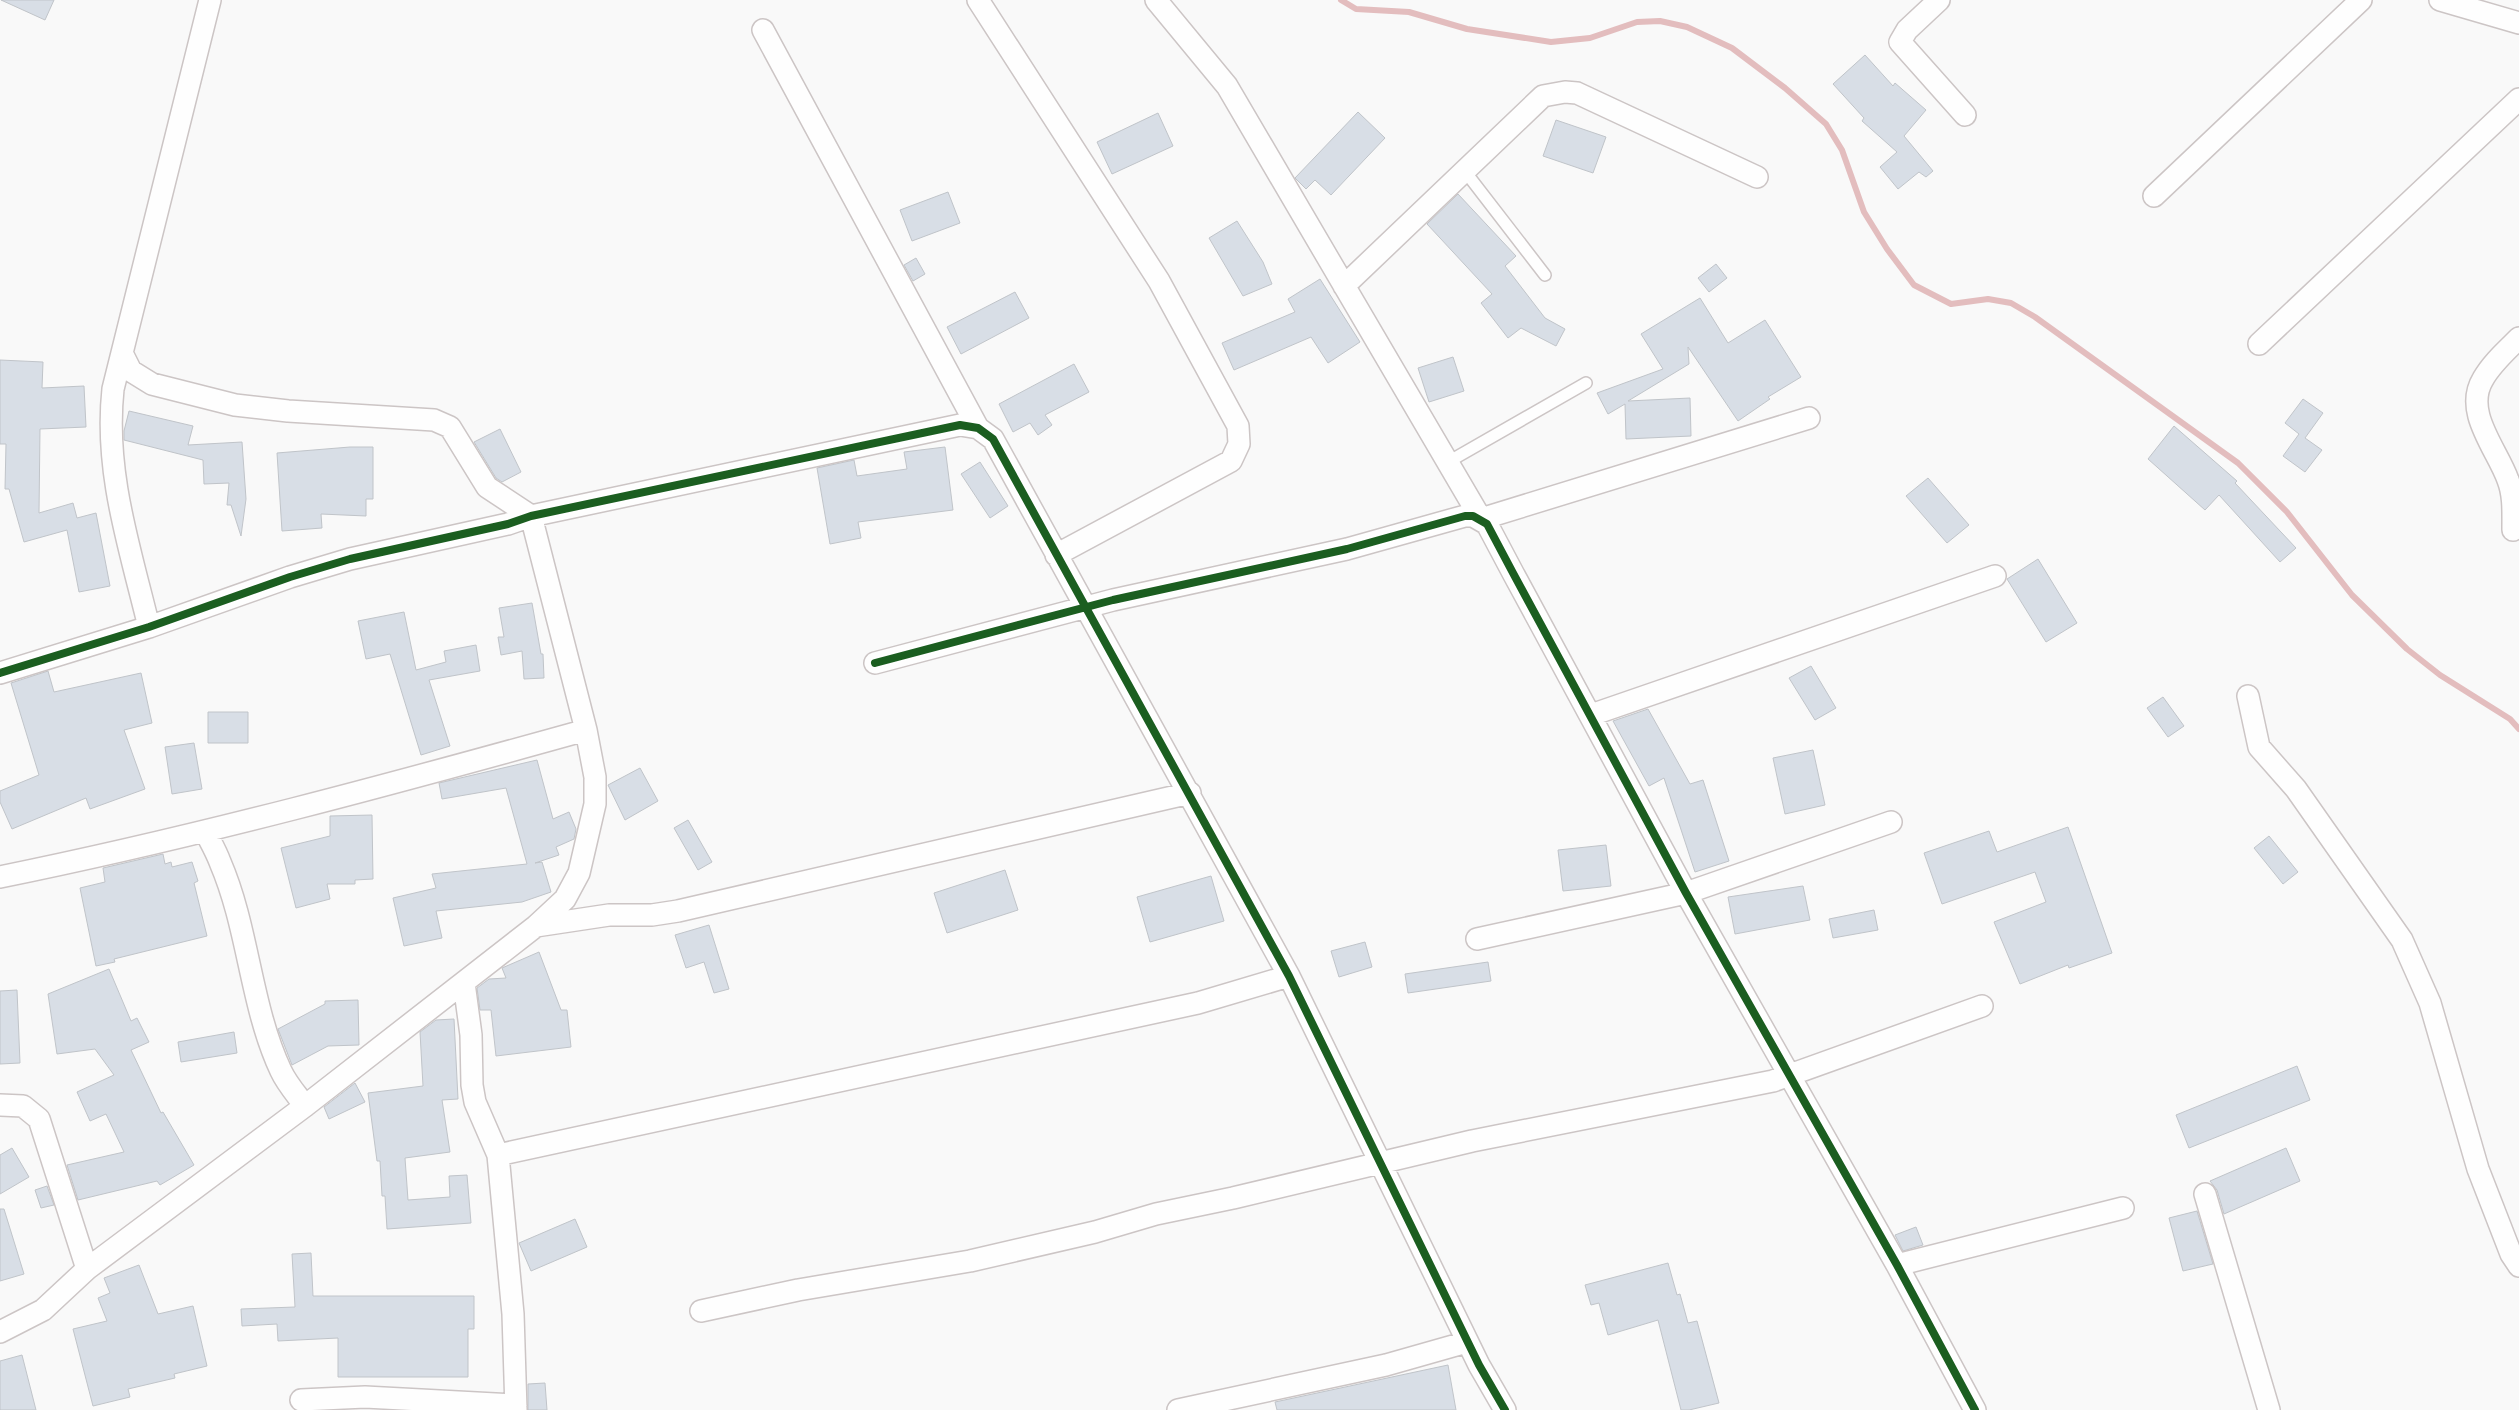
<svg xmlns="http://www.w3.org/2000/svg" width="2519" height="1410" font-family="'DM Sans',sans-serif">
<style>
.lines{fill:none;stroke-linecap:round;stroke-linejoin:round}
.stream{stroke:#e3bdbe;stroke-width:6}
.building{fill:#d8dee6;stroke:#c0c4c9}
.service-casing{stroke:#ccc5c5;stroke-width:14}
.minor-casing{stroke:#ccc5c5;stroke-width:24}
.service{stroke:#fefefe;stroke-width:11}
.minor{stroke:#fefefe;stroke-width:21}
.cycleway-casing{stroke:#fff;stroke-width:11}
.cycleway{stroke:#1b5e20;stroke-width:8}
</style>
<rect width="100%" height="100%" fill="#f9f9f9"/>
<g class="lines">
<path class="stream" d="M1341,0L1356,9L1409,12L1467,29L1551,42L1590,38L1637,22L1660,21L1687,27L1732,48L1785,88L1826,124L1842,150L1864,212L1887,249L1914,285L1951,304L1988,299L2011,303L2035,317L2238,463L2287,512L2352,595L2407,649L2440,675L2510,719L2519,729"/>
</g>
<path class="building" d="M1,0H54L45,20Z
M1865,55L1893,86L1895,83L1926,110L1904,136L1933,171L1926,177L1919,172L1898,189L1880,167L1897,152L1862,121L1864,118L1833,84Z
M1358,112L1385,138L1331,195L1315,180L1306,189L1295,178Z
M1158,113L1173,146L1112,174L1097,142Z
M1556,120L1606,137L1593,173L1543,156Z
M948,192L960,223L912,241L900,210Z
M1458,194L1516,256L1505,266L1545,318L1565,329L1556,346L1521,328L1508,338L1481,303L1492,294L1427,224Z
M1237,221L1263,262L1272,284L1243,296L1209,238Z
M916,258L925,274L913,281L904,265Z
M1716,264L1727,278L1709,292L1698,278Z
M1320,279L1360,342L1328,363L1311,337L1234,370L1222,343L1295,312L1288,299Z
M1015,292L1029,318L961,354L947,327Z
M1700,298L1728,343L1765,320L1801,377L1768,397L1770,399L1738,421L1688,347L1689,364L1628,401L1690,398L1691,436L1626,439L1625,404L1608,414L1597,393L1663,369L1641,334Z
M1453,357L1464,391L1429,402L1418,368Z
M0,360L43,362L42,388L84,386L86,427L40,429L39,513L73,503L77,518L96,513L110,586L79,592L67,530L24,542L9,489H5L6,444H0Z
M1074,364L1089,392L1045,415L1052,425L1038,435L1030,423L1013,432L999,404Z
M2303,399L2323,413L2305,438L2322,450L2305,472L2283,456L2299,434L2285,423Z
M129,411L193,426L188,445L242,442L246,499L241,536L231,505H227L229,483L204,484L203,460L124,440V431Z
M2174,426L2237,481L2235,483L2296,548L2280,562L2219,495L2205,510L2148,459Z
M500,429L521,472L502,482L496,478L474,442Z
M350,447H373V499H366V516L321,514L322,528L282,531L277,453Z
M945,447L953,510L858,522L861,538L830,544L817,468L854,460L857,476L907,469L904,452Z
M980,462L1008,506L990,518L961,474Z
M1928,478L1969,525L1947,543L1906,496Z
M2038,559L2077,623L2046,642L2007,579Z
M532,603L541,654H543L544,678L524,679L522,651L501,655L498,637H504L499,608Z
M404,612L416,670L446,662L444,651L476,645L480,671L429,680L450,746L421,755L390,654L366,659L358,621Z
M1811,666L1836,708L1815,720L1789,678Z
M48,671L54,692L141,673L152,723L124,730L145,789L90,809L86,798L12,829L0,802V791L39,775L11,683Z
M2163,697L2184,726L2168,737L2147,708Z
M1648,709L1690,784L1703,780L1729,861L1695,872L1664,778L1649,786L1613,721Z
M208,712H248V743H208Z
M194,743L202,789L172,794L165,747Z
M1813,750L1825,805L1785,814L1773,758Z
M537,760L553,819L569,812L576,829L574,839L556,847L559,855L535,863L542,862L551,892L522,902L436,911L442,938L404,946L393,898L436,888L432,874L527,864L506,788L442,799L439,783Z
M640,768L658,801L625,820L608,785Z
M372,815L373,879L355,880V884H327L330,899L296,908L281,848L330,836V816Z
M688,820L712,862L698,870L674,828Z
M2068,827L2112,953L2069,968L2068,965L2020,984L1994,922L2046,902L2035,872L1942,904L1924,853L1989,831L1997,852Z
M2269,836L2298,872L2283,884L2254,848Z
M1606,845L1611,886L1563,891L1558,850Z
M163,854L165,864L171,862L172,867L192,862L198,881L194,883L207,936L114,959L115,962L96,966L80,888L105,882L103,868Z
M1005,870L1018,910L947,933L934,893Z
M1211,876L1224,921L1150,942L1137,897Z
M1803,886L1810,920L1735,934L1728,897Z
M1874,910L1878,930L1833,938L1829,919Z
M709,925L729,989L714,993L704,962L686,968L675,935Z
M1365,942L1372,967L1339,977L1331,951Z
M539,952L561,1010H567L571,1047L496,1056L491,1010H480L477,988L489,979L506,978L502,968Z
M1488,962L1491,981L1408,993L1405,974Z
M109,969L131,1021L137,1018L149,1042L131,1050L161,1113L163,1112L194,1165L160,1185L157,1181L78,1200L67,1165L124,1152L106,1114L90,1121L77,1092L114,1075L95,1049L57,1054L48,994Z
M17,990L20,1063L0,1064V991Z
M358,1000L359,1045L328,1046L292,1065L278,1029L325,1004V1001Z
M454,1019L458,1099L442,1100L450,1152L405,1158L408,1200L450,1197L449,1176L467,1175L471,1223L387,1229L385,1196H382L380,1161H377L368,1093L423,1086L420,1032L436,1020Z
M234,1032L237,1053L181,1062L178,1042Z
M2297,1066L2310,1100L2189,1148L2176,1115Z
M355,1083L365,1102L329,1119L324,1107Z
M12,1148L29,1177L0,1194V1155Z
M2286,1148L2300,1181L2224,1214L2217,1190L2210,1181Z
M47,1186L54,1205L41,1208L35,1190Z
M0,1209H4L24,1274L0,1281Z
M2197,1211L2213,1264L2183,1271L2169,1218Z
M575,1219L587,1247L531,1271L519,1243Z
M1916,1227L1923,1245L1903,1251L1895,1235Z
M311,1253L313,1296H474V1329H468V1377H338V1338L278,1341L277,1324L242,1326L241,1309L295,1307L292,1254Z
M1668,1263L1677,1295L1680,1294L1688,1323L1697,1321L1719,1403L1689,1410H1681L1658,1320L1608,1335L1599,1303L1591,1305L1585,1285Z
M139,1265L158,1314L193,1306L207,1366L174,1374L175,1378L128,1389L130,1397L93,1406L73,1329L107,1321L98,1298L110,1293L104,1278Z
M22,1355L36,1410H0V1361Z
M1448,1365L1456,1410H1277L1275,1402Z
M545,1383L547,1410H528V1384Z"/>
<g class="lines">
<defs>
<path id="service" d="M1464,170L1545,275
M1448,462L1586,383"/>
<path id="minor" d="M978,0L1159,281L1238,426L1239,444L1231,461L1056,555
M1156,0L1227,86L1481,519L1809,418
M1939,0L1907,30L1900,42L1965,115
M2440,0L2519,23
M763,30L978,428
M2154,196L2361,0
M1344,286L1543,96L1565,92L1577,93L1757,177
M2259,344L2519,99
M2513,530C2513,513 2514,495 2508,480C2497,449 2463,412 2483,379C2492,363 2507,350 2519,338
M149,627C130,548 104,472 113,389L210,0
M875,663L1113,600L1347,549L1465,516H1473L1487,524L1513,573L1686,893L1897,1265L1975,1410
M0,673L149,627L290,577L350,559L508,524L531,516L960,425L978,428L993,439L1289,976L1479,1365L1505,1410
M2248,696L2259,747L2296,789L2402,940L2430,1003L2478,1169L2511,1254L2519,1266
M1591,715L1995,576
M205,831C210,841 216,851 220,862C249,929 250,1005 281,1071C287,1084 297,1095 305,1106
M0,877C197,837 392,784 586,730
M536,926L609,915H652L678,911L1190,793
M1477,939L1686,893L1891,822
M464,983L471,1035L472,1085L475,1102L498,1155L513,1314L516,1410
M0,1105L23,1106L39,1119L87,1269
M498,1155L1198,1003L1289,976
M2205,1194L2269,1410
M1897,1265L2123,1208
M701,1311L798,1290L970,1261L1095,1232L1156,1214L1233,1198L1472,1141L1773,1081L1982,1006
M0,1332L43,1310L87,1269L305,1106L536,926L565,899L579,873L595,804V777L586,730L531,516L487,487L450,427L434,420L288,411L235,405L152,384L131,371L122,353
M301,1400L365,1397L516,1405
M1178,1410L1386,1365L1467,1342"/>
</defs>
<use href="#service" class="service-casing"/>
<use href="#minor" class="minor-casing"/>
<use href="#service" class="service"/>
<use href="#minor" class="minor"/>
<defs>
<path id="cycleway" d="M875,663L1113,600L1347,549L1465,516H1473L1487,524L1513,573L1686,893L1897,1265L1975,1410
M0,673L149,627L290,577L350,559L508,524L531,516L960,425L978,428L993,439L1289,976L1479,1365L1505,1410"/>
</defs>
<use href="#cycleway" class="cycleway-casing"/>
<use href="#cycleway" class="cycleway"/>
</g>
</svg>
